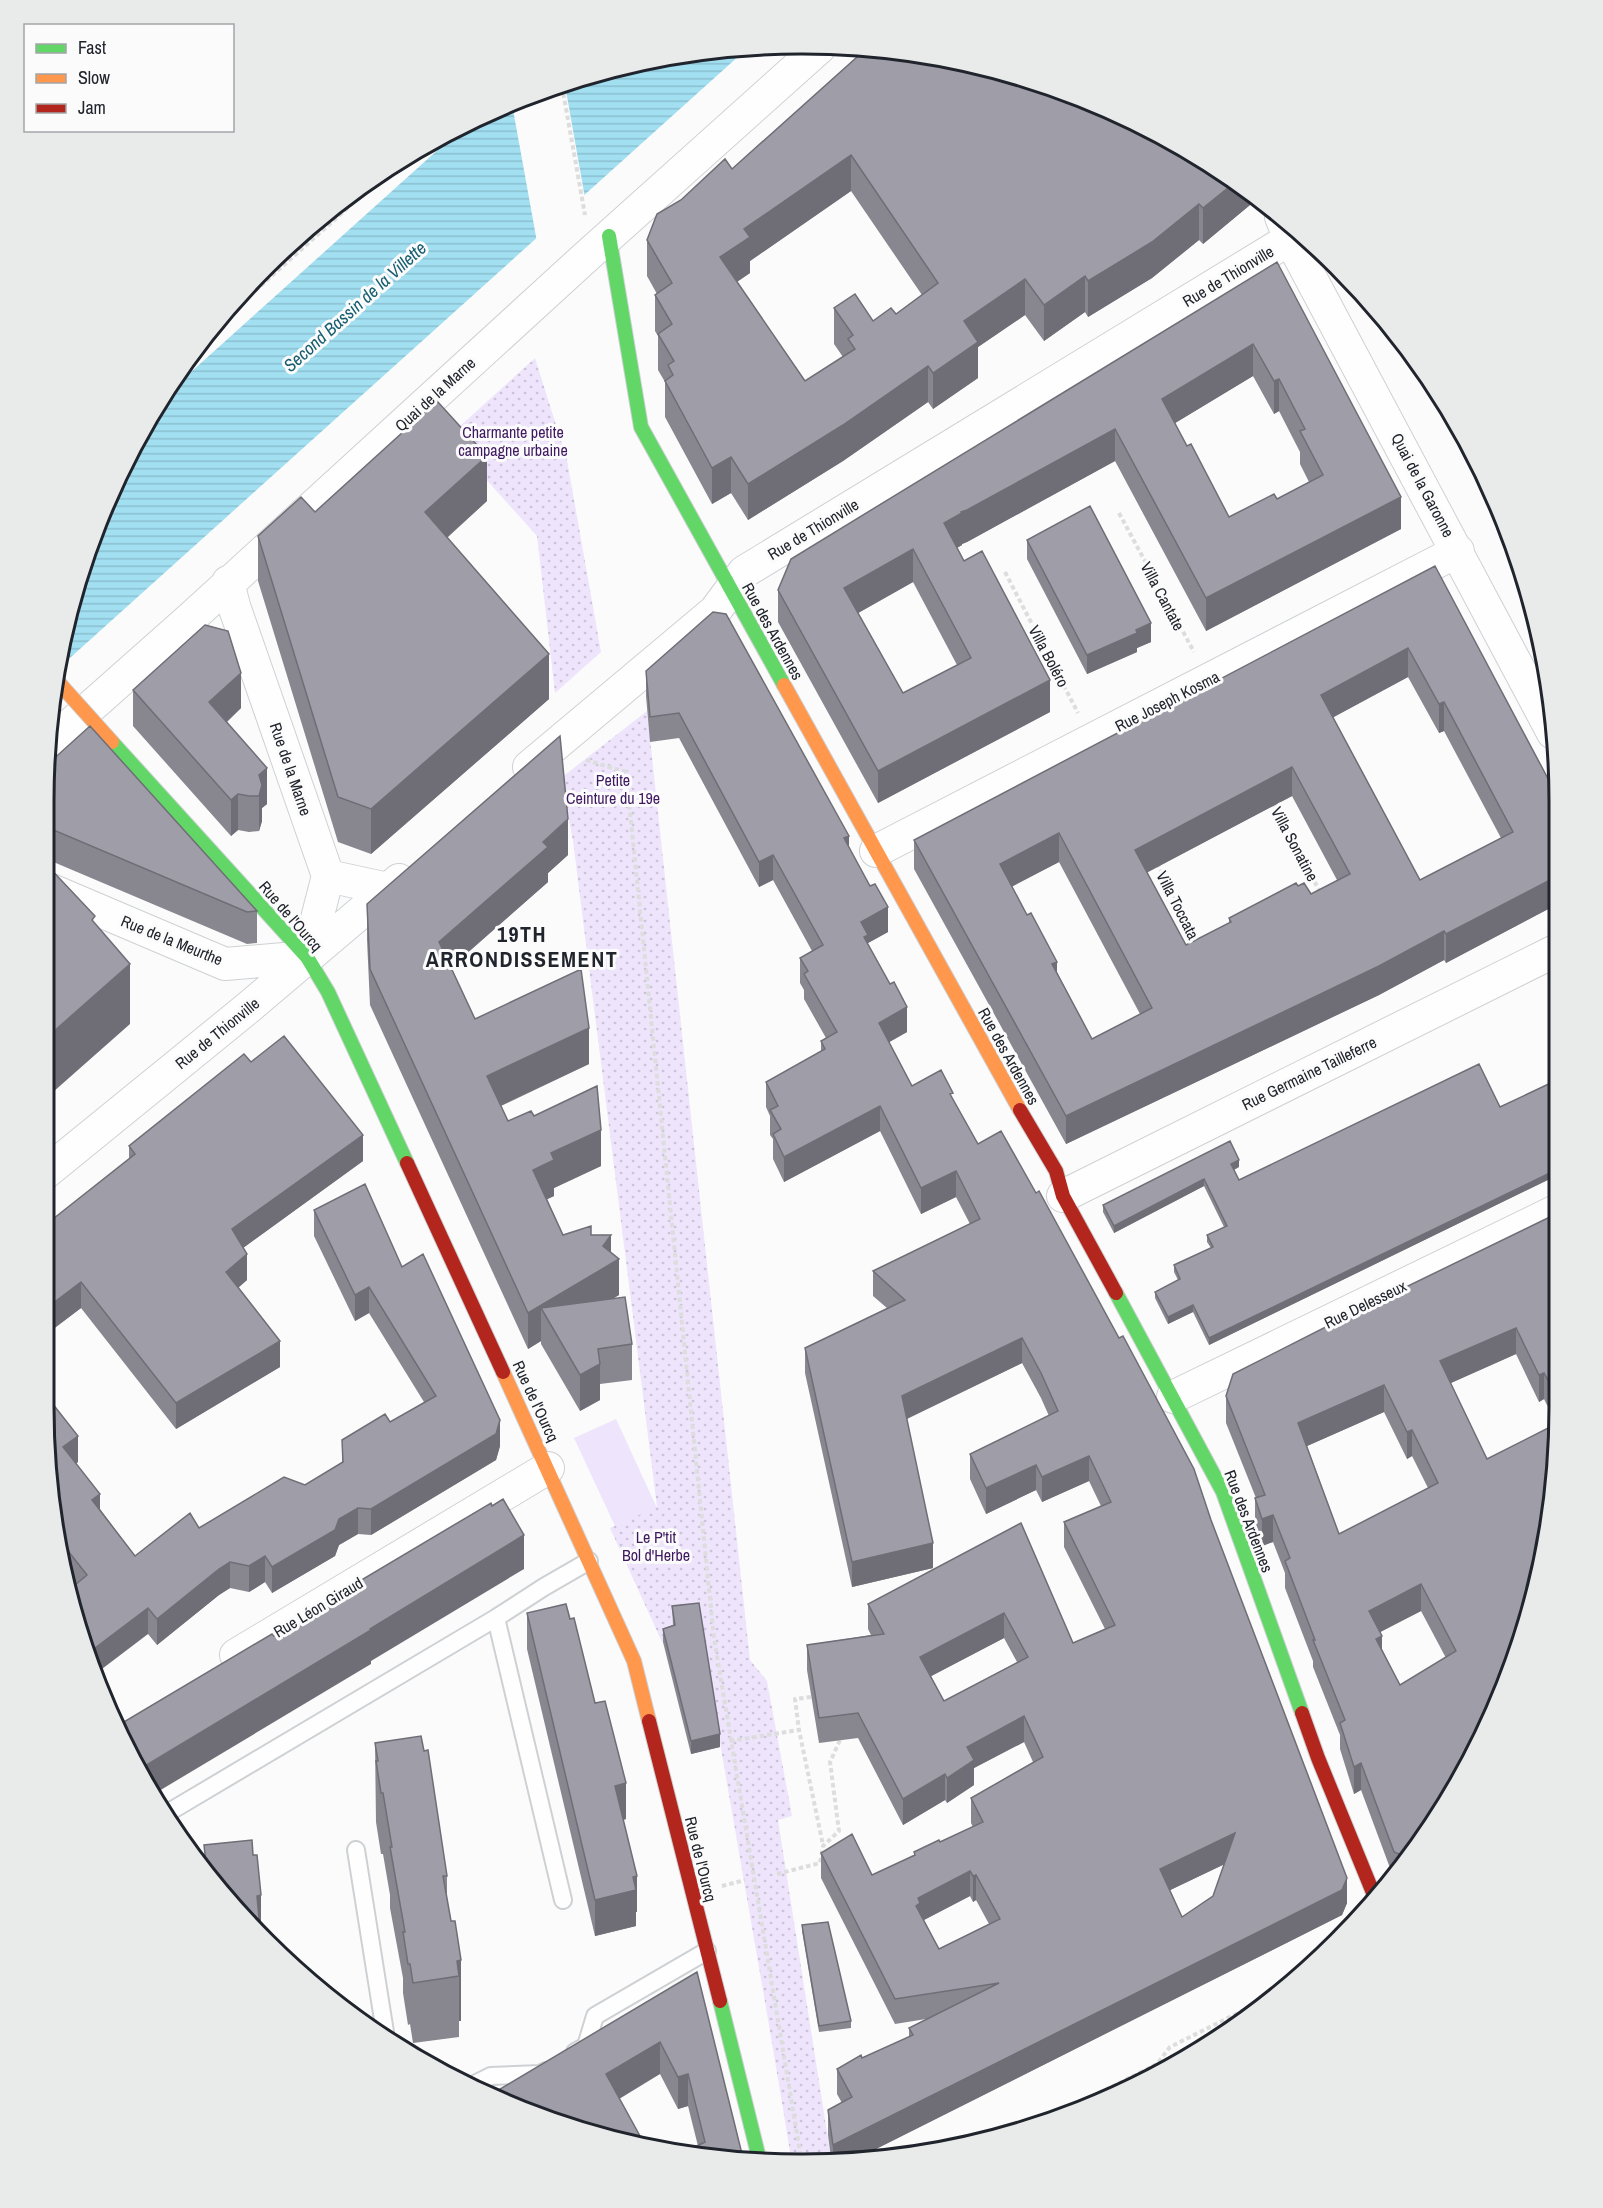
<svg xmlns="http://www.w3.org/2000/svg" width="1603" height="2208" font-family="'Archivo Narrow',sans-serif">
<style>
.grass{fill:#eee4fc}
.park{fill:url(#park-dots)}
.water{fill:url(#water-rules)}
.pier{fill:#fbfbfb}
.lines{fill:none;stroke-linecap:round;stroke-linejoin:round}
.lane-casing{stroke:#ced1d4;stroke-width:20}
.street-casing{stroke:#ced1d4;stroke-width:34}
.fast-casing{stroke:#ced1d4;stroke-width:16}
.slow-casing{stroke:#ced1d4;stroke-width:16}
.jam-casing{stroke:#ced1d4;stroke-width:16}
.path{stroke:#ddd;stroke-width:4;stroke-dasharray:4.5 3;stroke-linecap:butt}
.lane{stroke:#fefefe;stroke-width:16}
.street{stroke:#fefefe;stroke-width:32}
.fast{stroke:#63d668;stroke-width:14}
.slow{stroke:#ff974d;stroke-width:14}
.jam{stroke:#b3261e;stroke-width:14}
.slow-bridge-casing{stroke:#ced1d4;stroke-width:16;stroke-linecap:butt}
.slow-bridge{stroke:#ff974d;stroke-width:14}
.wall{fill:#888790;fill-rule:evenodd}
.shaded-wall{fill:#6f6e76}
.building{fill:#9e9da8;stroke:#6f6e76;stroke-width:1.5;fill-rule:evenodd}
.labels{text-anchor:middle;stroke-width:6;stroke-linejoin:round;paint-order:stroke}
.street-label{font-size:16px;fill:#20242c;stroke:#fbfbfb}
.park-label{font-size:16px;fill:#3e1860;stroke:#fbfbfb}
.water-label{font-size:18px;font-style:italic;fill:#165e70;stroke:#fbfbfb}
.district-label{font-size:22px;font-weight:bold;letter-spacing:1.5px;fill:#20242c;stroke:#fbfbfb}
.rim{fill:none;stroke:#20242c;stroke-width:3}
</style>
<defs>
<pattern id="park-dots" width="8" height="8" patternUnits="userSpaceOnUse" patternTransform="scale(1.5)"><rect width="8" height="8" fill="#eee4fc"/><path d="M2 2h.1M6 6h.1" fill="none" stroke="#ccc3d8" stroke-width="1.8" stroke-linecap="round"/></pattern>
<pattern id="water-rules" width="6" height="5" patternUnits="userSpaceOnUse" patternTransform="scale(1.5)"><rect width="6" height="5" fill="#a1dff1"/><path d="M0 2.5h6" fill="none" stroke="#8abfcf"/></pattern>
</defs>
<rect width="100%" height="100%" fill="#fbfbfb"/>
<path class="grass" d="M616,1419L657,1508L615,1526L574,1438Z"/>
<path class="park" d="M535,358L567,460L601,652L555,693L537,536L448,437Z
M647,711L750,1660L767,1681L792,1816L778,1820L831,2158H791C762,1977 728,1797 699,1616L675,1637L662,1642L610,1528L657,1507L573,841L561,778Z"/>
<path class="water" d="M751,45L61,666L69,606L101,511L162,398L471,120L605,69Z
M1445,414L1502,511L1508,534Z"/>
<path class="pier" d="M565,85L585,198L537,242L512,104Z"/>
<g class="lines">
<defs>
<path id="lane" d="M496,1618L563,1900
M164,1815L496,1618L544,1587L589,1561
M356,1850L385,2032
M575,2052L586,2046L595,2016L707,1951
M469,2087L491,2076L540,2074L546,2071"/>
<path id="street" d="M1281,217L1290,239L1553,733
M228,582L234,606L328,876L307,957
M51,742L192,617L588,255L820,47
M529,767L715,611L744,572L1290,239
M876,851L1458,551
M328,876L388,889
M44,887L225,964L307,957
M44,1174L249,1007L399,880
M1063,1196L1555,951
M1173,1397L1556,1211
M236,1655L548,1468"/>
<path id="fast" d="M609,236L641,427L784,685
M112,742L307,957L328,992L407,1163
M1116,1293L1223,1492L1302,1713
M720,2001L759,2158"/>
<path id="slow" d="M784,685L1020,1110
M503,1372L634,1661L649,1721"/>
<path id="jam" d="M1020,1110L1056,1171L1063,1196L1116,1293
M407,1163L503,1372
M1302,1713L1318,1758L1376,1900
M649,1721L720,2001"/>
</defs>
<use href="#lane" class="lane-casing"/>
<use href="#street" class="street-casing"/>
<use href="#fast" class="fast-casing"/>
<use href="#slow" class="slow-casing"/>
<use href="#jam" class="jam-casing"/>
<path class="path" d="M562,86L585,215
M274,262L279,270
M205,336L393,167
M1119,513L1194,652
M1005,572L1078,713
M586,760L626,772L714,1638L801,2158
M1273,802L1321,894
M1157,863L1199,944
M811,1697L795,1699L799,1730L823,1845
M730,1741L799,1730
M777,1874L820,1863L823,1846L839,1831L830,1762L840,1740
M722,1886L745,1880
M1052,2117L1157,2064L1170,2047L1280,1992"/>
<use href="#lane" class="lane"/>
<use href="#street" class="street"/>
<use href="#fast" class="fast"/>
<use href="#slow" class="slow"/>
<use href="#jam" class="jam"/>
<defs>
<path id="slow-bridge" d="M59,683L112,742"/>
</defs>
<use href="#slow-bridge" class="slow-bridge-casing"/>
<use href="#slow-bridge" class="slow-bridge"/>
</g>
<path class="wall" d="M866,49L1250,195V205L1203,244L1199,240L1152,278L1088,317L1085,312L1044,341L1025,315L978,347V378L933,409L928,402L843,461L748,520L731,493L712,504L665,417V382L658,370V336L655,331V295L657,294L647,276V240L732,169ZM851,191L922,295L896,314L873,321L834,308V344L843,357L805,381L737,282L750,273V261Z
M1277,262L1401,529L1206,631L1115,461L967,542L962,544V545L957,548L1050,712L878,803L778,622V590ZM1253,376L1274,414L1279,411L1300,452V464L1309,482L1277,499L1229,517L1187,446L1175,423ZM913,582L957,665L903,693L858,613Z
M487,501L447,538L549,699L371,854L338,842L258,581V536L315,512Z
M1027,540L1151,642L1137,648V652L1087,674L1027,559Z
M1435,566L1554,790V906L1446,963L1444,960L1379,995L1066,1144L914,869V840ZM1408,677L1439,733L1444,731L1501,838L1420,880L1333,717ZM1292,796L1337,880L1311,894L1298,886L1229,918V923L1186,945L1147,872ZM1059,862L1140,1014L1092,1039L1012,886Z
M646,671L849,847L888,932L868,943V944L907,1032L889,1042L912,1086L953,1100L978,1144L1211,1520L1347,1903L1342,1915L858,2158H831L828,2135V2110L842,2103L837,2094V2069L909,2037V2028L926,2019L895,2024L821,1878V1853L872,1875L914,1856V1852L940,1842L973,1827L971,1823V1798L1033,1762L1024,1742L974,1768V1785L947,1803L945,1800L903,1825L858,1738L819,1743L807,1670V1645L871,1635L868,1629V1604L1021,1523L1073,1643L1105,1629L1064,1547V1522L1101,1506L1089,1481L1042,1502L1036,1490L986,1514L970,1479V1454L1049,1416L1041,1398L1022,1363L907,1419L933,1568L852,1587L805,1373V1348L887,1308L873,1296V1271L970,1224L956,1197L921,1214L880,1131L784,1182L773,1159V1139L770,1135V1116L766,1107V1082L821,1052V1041L826,1038L804,999V990L800,983V958L812,951L773,880L759,887L679,738L650,742L646,696ZM1004,1638L1017,1662L944,1701L931,1676ZM1225,1864L1213,1896L1182,1917L1170,1890ZM970,1896L973,1902L976,1900L989,1924L939,1949L924,1920Z
M133,690L241,708L227,722L267,804L262,808V821L259,831L249,832L238,830L231,836L133,726Z
M44,801L257,911V943L247,944L44,858Z
M568,855L548,873V882L451,967L475,1019L589,1064L501,1106L508,1121L534,1116L601,1166L554,1188V1196L547,1199L563,1235H591L611,1252L619,1295L612,1299L632,1344V1380L600,1384V1400L580,1411L541,1344V1341L528,1349L370,1005L367,940V904Z
M251,1062L363,1161L243,1248L247,1280L238,1288L280,1367L176,1429L81,1308L44,1336V1226L129,1159V1146Z
M1555,1081L1556,1176L1209,1345L1193,1312L1168,1324L1155,1298V1292L1178,1280L1174,1272V1265L1211,1248L1207,1242V1235L1224,1227L1204,1186L1114,1233L1103,1212V1205L1239,1167L1234,1170L1239,1180L1500,1107Z
M314,1210L402,1267L500,1446L496,1460L371,1535L358,1534L339,1545L335,1556L272,1593L265,1582L249,1592L230,1588L219,1595L157,1645L148,1634L74,1585L66,1574L44,1407L78,1462L76,1463L100,1509L135,1556L199,1528L305,1485L342,1463V1440L390,1422L424,1402L369,1313L355,1321L314,1236Z
M1556,1214L1558,1407L1550,1411L1544,1399L1539,1402L1516,1354L1450,1383L1487,1459L1458,1785L1393,1876L1361,1790L1354,1794L1340,1749V1735L1313,1667V1661L1285,1588V1573L1273,1542L1262,1546L1255,1525V1498H1256L1226,1423V1396ZM1384,1412L1407,1459L1412,1456L1428,1488L1339,1534L1307,1446ZM1421,1611L1446,1658L1400,1685L1382,1649L1379,1632Z
M672,1606L720,1747L691,1754L663,1642V1629L673,1625Z
M527,1613L595,1703L626,1819L623,1820L637,1912H636V1926L595,1936L527,1649Z
M375,1743L424,1751L447,1876V1900L451,1921L461,1960V2021H459V2037L413,2043L410,2024L408,2025L403,1993V1978L390,1908V1895L383,1854H381L376,1822Z
M802,1925L851,2021V2028L819,2032L802,1931Z
M697,1972L743,2158L698,2146L688,2106L678,2109L660,2074L490,2095Z"/>
<path class="shaded-wall" d="M851,155V191L750,261V273L720,293V257L744,229Z
M1234,183L1250,195V205L1203,244V208Z
M1199,204V240L1152,278L1088,317V281Z
M1085,276V312L1044,341V305Z
M1025,279V315L978,347V378L933,409V373L964,321Z
M1253,344V376L1162,431V399Z
M928,366V402L843,461L748,520V484Z
M1279,379V411L1274,414V381Z
M1115,429V461L967,542L962,544V545L944,555V523L961,512Z
M487,456V501L425,557V512Z
M731,457V493L712,504V468Z
M1401,497V529L1206,631V598Z
M913,549V582L844,621V588Z
M1151,623V642L1137,648V652L1087,674V655Z
M1408,648V677L1321,724V695Z
M549,654V699L371,854V809Z
M241,673V708L209,738V702Z
M1050,680V712L878,803V771Z
M1444,702V731L1439,733V704Z
M1292,767V796L1135,879V850Z
M267,768V804L262,808V821L259,831V775Z
M238,794V830L231,836V800Z
M568,819V855L548,873V882L439,978V942L543,842Z
M1059,833V862L1000,893V864Z
M849,836V861L844,838Z
M773,855V880L759,887V862Z
M1554,878V906L1446,963V934Z
M888,907V932L868,943V960L861,922Z
M1444,931V960L1379,995L1066,1144V1116Z
M1057,962V991L1052,964Z
M130,964V1024L44,1100V1040Z
M907,1007V1032L879,1048V1023Z
M589,1028V1064L487,1112V1076Z
M880,1106V1131L784,1182V1157Z
M601,1130V1166L554,1188V1196L533,1206V1170L551,1153Z
M363,1135V1161L232,1256V1229Z
M1239,1160V1167L1231,1171V1164Z
M1556,1170V1176L1209,1345V1338Z
M956,1171V1197L921,1214V1188Z
M1204,1179V1186L1114,1233V1226Z
M611,1235V1264L619,1259V1295L556,1333L541,1308V1341L528,1349V1313L603,1246Z
M247,1254V1280L226,1298V1272Z
M81,1282V1308L44,1336V1310Z
M369,1287V1313L355,1321V1295Z
M1193,1305V1312L1168,1324V1317Z
M1516,1328V1354L1440,1388V1361Z
M1022,1338V1363L902,1421V1396Z
M280,1341V1367L176,1429V1403Z
M600,1364V1400L580,1411V1375Z
M1544,1373V1399L1539,1402V1375Z
M1557,1381L1558,1407L1550,1411V1384Z
M1384,1385V1412L1298,1450V1423Z
M500,1420V1446L496,1460L371,1535V1509Z
M1412,1430V1456L1407,1459V1432Z
M78,1436V1462L63,1473V1447Z
M1089,1456V1481L1042,1502V1477Z
M1036,1465V1490L986,1514V1488Z
M100,1494V1520L92,1500Z
M358,1508V1534L339,1545L335,1556L272,1593V1567L339,1519Z
M1273,1515V1542L1262,1546V1519Z
M524,1535V1569L371,1661V1664L154,1794L140,1769L370,1629Z
M933,1543V1568L852,1587V1562Z
M265,1556V1582L249,1592V1566Z
M230,1562V1588L219,1595L157,1645V1619L219,1569Z
M1421,1584V1611L1369,1638V1611Z
M148,1608V1634L94,1675L87,1654Z
M1004,1613V1638L920,1682V1657Z
M1382,1636V1663L1376,1639Z
M1024,1716V1742L974,1768V1785L947,1803V1778L967,1747Z
M720,1734V1747L691,1754V1741Z
M1361,1763V1790L1354,1794V1767Z
M945,1774V1800L903,1825V1799Z
M626,1783V1819L615,1822V1786Z
M1235,1833V1859L1160,1895V1869Z
M970,1871V1896L920,1922L916,1906L918,1898Z
M976,1875V1900L973,1902V1876Z
M637,1876V1912H636V1926L595,1936V1900L633,1877Z
M1347,1878V1903L1342,1915L858,2158H833V2145Z
M261,1895V1930L257,1925V1896Z
M461,1960V2021H459V1976L457,1961Z
M660,2042V2074L606,2107V2074Z
M688,2074V2106L678,2109V2077Z"/>
<path class="building" d="M866,49L900,50L1045,84L1180,145L1234,183L1203,208L1199,204L1152,242L1088,281L1085,276L1044,305L1025,279L964,321L978,342L933,373L928,366L843,425L748,484L731,457L712,468L665,381L673,375L668,365L674,361L658,334L672,324L655,295L672,283L647,240L657,214L681,200L725,159L732,169ZM851,155L938,283L896,314L891,308L873,321L855,294L834,308L853,335L848,339L855,349L805,381L720,257L750,237L744,229Z
M1277,262L1401,497L1206,598L1115,429L967,510L961,512L962,513L944,523L964,561L982,551L1050,680L878,771L778,590L791,559ZM1253,344L1274,381L1279,379L1305,429L1300,431L1323,475L1277,499L1274,494L1229,517L1191,444L1187,446L1162,399ZM913,549L971,658L903,693L844,588Z
M437,401L487,456L425,512L549,654L371,809L338,797L258,536L301,497L315,512Z
M1090,506L1151,623L1136,630L1137,633L1087,655L1027,540Z
M1435,566L1554,790V878L1446,934L1444,931L1379,966L1066,1116L914,840ZM1408,648L1439,704L1444,702L1513,832L1420,880L1321,695ZM1292,767L1350,874L1311,894L1304,883L1298,886L1296,883L1229,918L1231,922L1186,945L1135,850ZM1059,833L1152,1008L1092,1039L1052,964L1057,962L1031,913L1027,915L1000,864Z
M713,612L726,614L849,836L844,838L870,886L875,884L888,907L861,922L868,935L864,937L890,984L894,982L907,1007L879,1023L912,1086L941,1070L953,1093L950,1094L978,1144L1001,1131L1036,1193L1039,1191L1119,1338L1123,1336L1194,1469L1211,1520L1347,1878L1342,1890L833,2145L828,2110L852,2097L837,2069L861,2055L862,2058L913,2035L909,2028L999,1983L895,1999L821,1853L852,1834L872,1875L915,1855L914,1852L939,1840L940,1842L983,1822L971,1798L1043,1757L1024,1716L967,1747L974,1760L947,1778L945,1774L903,1799L858,1713L819,1718L807,1645L884,1634L868,1604L1021,1523L1073,1643L1115,1625L1064,1522L1111,1502L1089,1456L1042,1477L1036,1465L986,1488L970,1454L1058,1411L1041,1373L1022,1338L902,1396L933,1543L852,1562L805,1348L905,1300L873,1271L980,1219L956,1171L921,1188L880,1106L784,1157L773,1134L781,1129L770,1110L778,1106L766,1082L825,1049L821,1041L837,1032L804,974L808,971L800,958L823,945L773,855L759,862L679,713L650,717L646,671ZM1004,1613L1028,1657L944,1701L920,1657ZM1235,1833L1213,1896L1182,1917L1160,1869ZM970,1871L973,1876L976,1875L1000,1919L939,1949L916,1906L920,1903L918,1898Z
M205,625L228,631L241,673L209,702L267,768L259,775L262,785L259,796H249L238,794L231,800L133,690Z
M90,726L257,911L247,912L44,826V801L49,763Z
M560,736L568,819L543,842L548,847L439,942L475,1019L581,969L589,1028L487,1076L508,1121L531,1111L534,1116L597,1086L601,1130L551,1153L554,1160L533,1170L563,1235L591,1226V1235H611L603,1246L619,1259L528,1313L370,969L367,904Z
M44,862L95,916L92,920L130,964L44,1040Z
M284,1036L363,1135L232,1229L247,1254L226,1272L280,1341L176,1403L81,1282L44,1310V1226L135,1154L129,1146L244,1054L251,1062Z
M1479,1064L1500,1107L1555,1081L1556,1170L1209,1338L1193,1305L1168,1317L1155,1292L1180,1279L1174,1265L1213,1247L1207,1235L1227,1226L1204,1179L1114,1226L1103,1205L1230,1141L1239,1160L1231,1164L1239,1180Z
M365,1184L402,1267L423,1254L500,1420L496,1434L371,1509L358,1508L339,1519L335,1530L272,1567L265,1556L249,1566L230,1562L219,1569L157,1619L148,1608L87,1654L69,1603L68,1591L87,1575L61,1542L44,1407V1402L48,1398L78,1436L63,1447L100,1494L92,1500L135,1556L190,1513L199,1528L284,1477L305,1485L343,1462L342,1440L385,1414L390,1422L436,1396L369,1287L355,1295L314,1210Z
M1556,1214L1557,1381L1550,1384L1544,1373L1539,1375L1516,1328L1440,1361L1487,1459L1558,1423V1456L1534,1603L1458,1785L1407,1857L1394,1852L1361,1763L1354,1767L1340,1723L1345,1720L1313,1640H1315L1285,1561L1290,1558L1273,1515L1262,1519L1255,1498L1265,1495L1226,1396L1233,1374L1371,1304ZM1384,1385L1407,1432L1412,1430L1438,1483L1339,1534L1298,1423ZM1421,1584L1456,1651L1400,1685L1376,1639L1382,1636L1369,1611Z
M625,1297L632,1344L598,1349L600,1364L580,1375L541,1308Z
M503,1499L524,1535L370,1629L371,1630L140,1769L117,1726L272,1634L274,1636L360,1586L358,1582L491,1503L492,1506Z
M699,1603L720,1734L691,1741L663,1629L675,1625L672,1606Z
M566,1604L570,1619L574,1618L595,1703L605,1701L626,1783L615,1786L637,1876L633,1877L636,1890L595,1900L527,1613Z
M421,1736L424,1751L428,1750L447,1876H443L451,1921H455L461,1960L457,1961L459,1976L413,1983L410,1964H408L403,1932H405L390,1847H392L383,1793H381L376,1761H378L375,1743Z
M252,1840L253,1855H257L261,1895L257,1896L260,1929L203,1863H206L204,1845Z
M828,1922L851,2021L819,2026L802,1925Z
M697,1972L743,2158H702L681,2154L705,2142L688,2074L678,2077L660,2042L606,2074L646,2147L605,2139L490,2095Z"/>
<g class="labels">
<g class="street-label">
<text transform="translate(1228 276) rotate(-31)" y="6">Rue de Thionville</text>
<text transform="translate(435 394) rotate(-42)" y="6">Quai de la Marne</text>
<text transform="translate(1423 485) rotate(62)" y="6">Quai de la Garonne</text>
<text transform="translate(813 529) rotate(-31)" y="6">Rue de Thionville</text>
<text transform="translate(1163 596) rotate(62)" y="6">Villa Cantate</text>
<text transform="translate(773 631) rotate(61)" y="6">Rue des Ardennes</text>
<text transform="translate(1049 656) rotate(62)" y="6">Villa Boléro</text>
<text transform="translate(1167 701) rotate(-27)" y="6">Rue Joseph Kosma</text>
<text transform="translate(291 769) rotate(71)" y="6">Rue de la Marne</text>
<text transform="translate(1295 844) rotate(62)" y="6">Villa Sonatine</text>
<text transform="translate(1178 905) rotate(63)" y="6">Villa Toccata</text>
<text transform="translate(291 916) rotate(49)" y="6">Rue de l'Ourcq</text>
<text transform="translate(172 940) rotate(22)" y="6">Rue de la Meurthe</text>
<text transform="translate(217 1033) rotate(-39)" y="6">Rue de Thionville</text>
<text transform="translate(1009 1056) rotate(61)" y="6">Rue des Ardennes</text>
<text transform="translate(1309 1073) rotate(-26)" y="6">Rue Germaine Tailleferre</text>
<text transform="translate(1365 1304) rotate(-26)" y="6">Rue Delesseux</text>
<text transform="translate(536 1401) rotate(65)" y="6">Rue de l'Ourcq</text>
<text transform="translate(1249 1521) rotate(69)" y="6">Rue des Ardennes</text>
<text transform="translate(318 1607) rotate(-31)" y="6">Rue Léon Giraud</text>
<text transform="translate(701 1859) rotate(76)" y="6">Rue de l'Ourcq</text>
</g>
<g class="park-label">
<text x="513" y="438">Charmante petite<tspan x="513" dy="18">campagne urbaine</tspan></text>
<text x="613" y="786">Petite<tspan x="613" dy="18">Ceinture du 19e</tspan></text>
<text x="656" y="1543">Le P'tit<tspan x="656" dy="18">Bol d'Herbe</tspan></text>
</g>
<g class="water-label">
<text transform="translate(355 307) rotate(-42)" y="6">Second Bassin de la Villette</text>
</g>
<g class="district-label">
<text x="522" y="942">19TH<tspan x="522" dy="25">ARRONDISSEMENT</tspan></text>
</g>
</g>
<path d="M0 0H1603V2208H0ZM801 54H802A747 747 0 0 1 1549 801V1407A747 747 0 0 1 802 2154H801A747 747 0 0 1 54 1407V801A747 747 0 0 1 801 54Z" fill="#e9eaea" fill-rule="evenodd"/>
<path class="rim" d="M801 54H802A747 747 0 0 1 1549 801V1407A747 747 0 0 1 802 2154H801A747 747 0 0 1 54 1407V801A747 747 0 0 1 801 54Z"/>
<rect x="24" y="24" width="210" height="108" fill="#fbfbfb" stroke="#a3a5a8" stroke-width="1.5"/>
<rect x="36" y="44" width="30" height="9" fill="#63d668" stroke="#a3a5a8" stroke-width="1.5"/>
<text x="78" y="54" font-size="18" fill="#20242c">Fast</text>
<rect x="36" y="74" width="30" height="9" fill="#ff974d" stroke="#a3a5a8" stroke-width="1.5"/>
<text x="78" y="84" font-size="18" fill="#20242c">Slow</text>
<rect x="36" y="104" width="30" height="9" fill="#b3261e" stroke="#a3a5a8" stroke-width="1.5"/>
<text x="78" y="114" font-size="18" fill="#20242c">Jam</text>
</svg>
